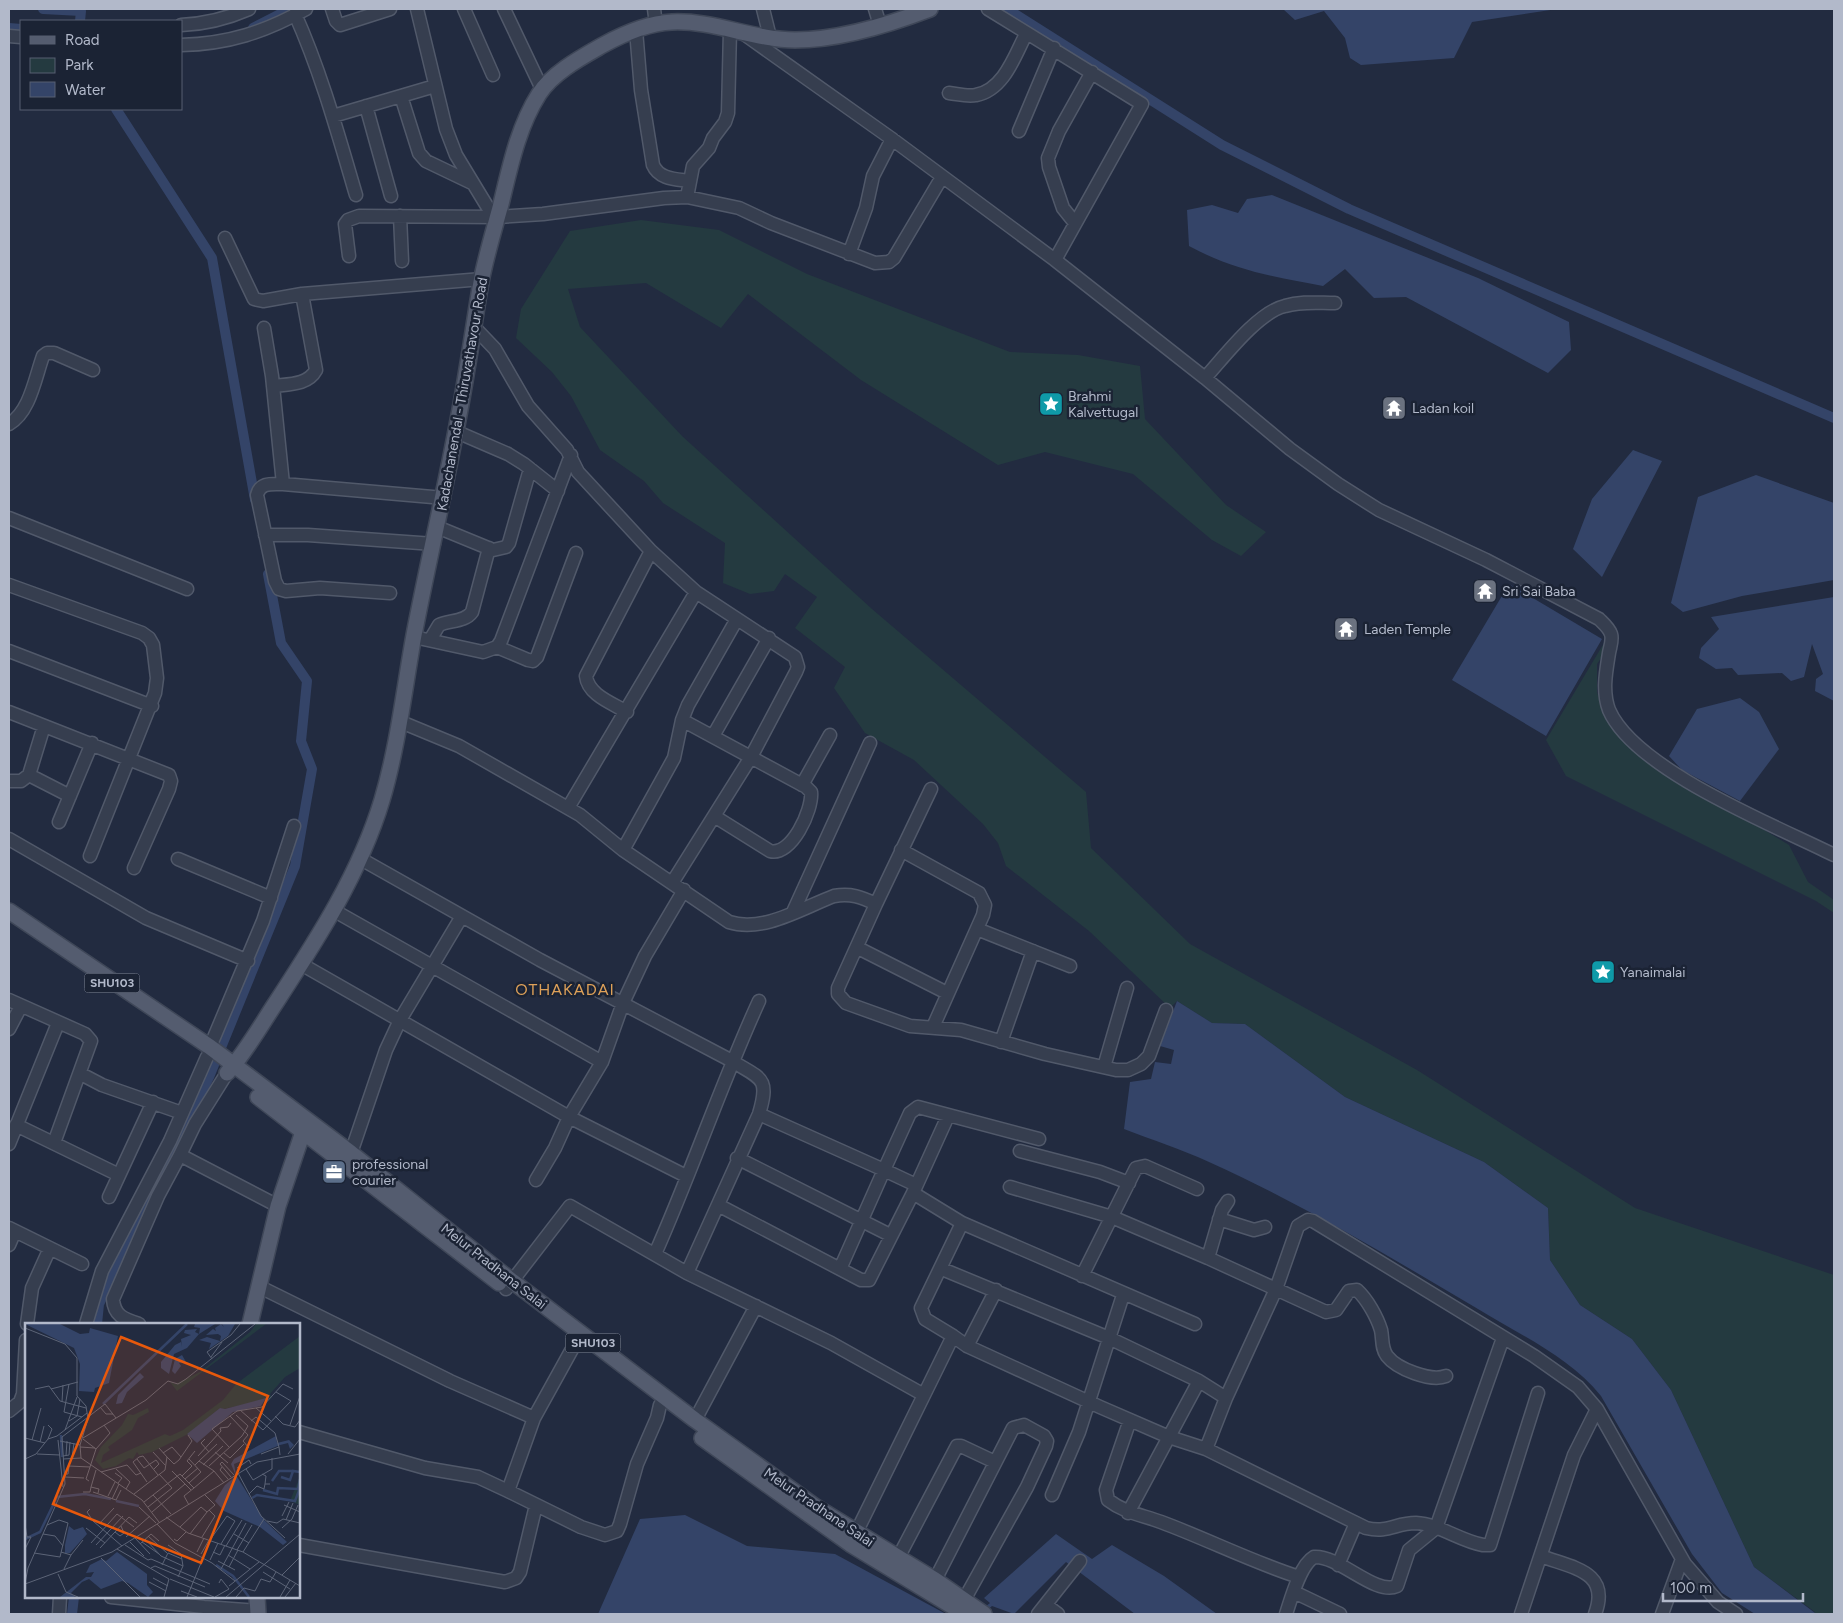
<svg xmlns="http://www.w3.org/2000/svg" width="1843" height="1623" font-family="Figtree,sans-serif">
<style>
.green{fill:#243a40}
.water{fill:#344468}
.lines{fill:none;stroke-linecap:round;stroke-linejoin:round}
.canal{stroke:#344468;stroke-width:10}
.minor-casing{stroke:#51596a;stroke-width:15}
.major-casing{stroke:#3f4758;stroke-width:18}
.minor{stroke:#363e4f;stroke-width:12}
.major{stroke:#545c6f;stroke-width:15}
.labels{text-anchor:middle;stroke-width:5;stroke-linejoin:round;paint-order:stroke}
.shield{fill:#1b2334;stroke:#858c9d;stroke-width:1}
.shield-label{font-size:12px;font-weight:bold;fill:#b2b9ca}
.street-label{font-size:14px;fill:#b2b9ca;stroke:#1b2334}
.poi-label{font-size:14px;fill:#b2b9ca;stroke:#1b2334;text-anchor:start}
.quarter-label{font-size:16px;letter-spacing:1px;fill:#dea159;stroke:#1b2334}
.inset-river{fill:none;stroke:#344468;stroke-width:2.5}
.inset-road{fill:none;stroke:#5c6477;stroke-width:1}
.view{fill:#e8590c;fill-opacity:0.15;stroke:#e8590c;stroke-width:2.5}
.inset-edge{fill:none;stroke:#b2b9ca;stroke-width:2.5}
</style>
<rect width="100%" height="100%" fill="#222b40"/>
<path class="green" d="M641,220L719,230L807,274L1010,352L1078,355L1140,366L1145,419L1226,505L1266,532L1241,556L1212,540L1133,474L1045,452L998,465L861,380L748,294L721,328L646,283L568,289L580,327L682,436L872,609L1086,792L1091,848L1190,944L1417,1070L1635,1208L1834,1275V1614H1813L1815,1612L1754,1567L1671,1390L1632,1339L1580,1305L1550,1260L1548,1208L1484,1162L1345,1097L1245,1024L1212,1023L1177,1001L1170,1008L1089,931L1006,866L998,843L983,824L914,760L865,733L834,688L845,667L795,628L817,597L785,574L774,591L750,594L723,583L725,543L663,503L644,481L600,450L571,396L552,372L516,338L521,309L570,231Z
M1604,643L1608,648L1597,664V692L1606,719L1635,752L1789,845L1808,882L1834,900V913L1816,901L1566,776L1546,740Z"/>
<path class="water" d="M1283,9H1557L1472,22L1454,58L1361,65L1350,58L1345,38L1324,11L1295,20Z
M1272,195L1478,278L1569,322L1571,350L1548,373L1406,297L1374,298L1345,269L1323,286C1272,276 1235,271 1189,246L1187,210L1212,205L1238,213L1247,199Z
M1633,450L1662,461L1602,577L1573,549L1592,499Z
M1756,475L1834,503V580L1742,596L1683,612L1671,603L1698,497Z
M1509,584L1602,639L1546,736L1452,680Z
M1834,597V701L1815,691L1816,679L1823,674L1812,644L1804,677L1791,681L1782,673L1738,675L1732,668L1716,669L1699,658L1701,648L1719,629L1711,617Z
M1740,698L1759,712L1779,749L1740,801L1682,770L1669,756L1697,709Z
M1177,1001L1212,1023L1245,1024L1345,1097L1484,1162L1548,1208L1550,1260L1580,1305L1632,1339L1671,1390L1754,1567L1815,1613L1755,1614L1722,1593L1692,1554L1601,1396C1570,1357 1520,1335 1478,1309C1390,1257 1302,1204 1209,1162C1181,1149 1152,1140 1124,1129L1130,1082L1151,1079L1155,1062L1171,1064L1174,1050L1160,1046Z
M685,1515L747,1546L835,1554L946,1614H598L640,1519Z
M1056,1534L1092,1559L1112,1545L1164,1576L1217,1614H1135L1066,1562L1014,1614L992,1606L982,1614H976L990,1603L984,1598Z"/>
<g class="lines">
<path class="canal" d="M43,9L81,11L80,21
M1007,9L1222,145L1349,209L1834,418
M9,28L21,29
M253,28L290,9
M116,109L212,258L255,500
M97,1324L99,1304L209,1077L295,866L312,769L301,741L307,681L281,643L268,574
M72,1614L74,1597"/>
<defs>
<path id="minor" d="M332,9L336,21L340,25L390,9
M417,9L446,129L456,155L493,216
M464,9L493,75
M504,9L542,89
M654,9L656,24
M763,9L770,37
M875,9L880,25
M988,9L1142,104L1055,260
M295,14C321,72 338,134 356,195
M181,25C206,24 226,19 249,9
M636,30L641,90L653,165C659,179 675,179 689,181
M744,34L892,139L1055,260L1205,378L1290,449L1338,484L1379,510L1486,560L1599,619C1604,624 1609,628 1611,634C1613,640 1610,647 1609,653C1606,672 1602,691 1609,710C1635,770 1776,826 1834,855
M9,36L21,37
M181,45C228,44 265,32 306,9
M949,93C958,94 968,97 976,95C1004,90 1015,55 1026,34
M401,96L419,153L426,161L472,183
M366,106L391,196
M333,116L435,86
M1019,131L1054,48
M687,197L693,166L709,148L713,138L725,122L728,113L730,30
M400,216L402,261
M1075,223L1063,208L1049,167L1048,158L1059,131L1092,72
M225,238L254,299L263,301L302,294L316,370C308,385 289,384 273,386
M849,254L866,208L873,176L892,139
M349,256L345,224L348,220L359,216L498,217L543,214L664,198L687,197L739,208L771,223L875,263L889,262L894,258L942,177
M302,294L482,279
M474,327L495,349L528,406L567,450L578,472L651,551L586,676C588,695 612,703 627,712
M264,328L272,376L283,484C272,484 260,482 257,495L275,581L279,589L286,591L320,588L390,593
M1205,378C1224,357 1258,312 1285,306C1301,301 1318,303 1335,303
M9,424C30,412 35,378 43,356L47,353H54L93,370
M457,432L508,454L524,464L558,491
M283,484L444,498
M9,518L187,589
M437,527L493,550L506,547L509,543L530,469
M265,535H308L434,544
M651,551L696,592
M9,585L142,633L149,638L153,645L157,678L155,693L90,856
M414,637L483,652L497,647L501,641L571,455
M430,640L439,625C450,620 465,622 472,612L489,548
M497,647L528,660L533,661L537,657L576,553
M9,651L152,706
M9,712L169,775L171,781L169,789L134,868
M401,722L459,746L580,815L623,850L729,922C763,933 802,908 834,896C851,893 861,897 876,904L931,789
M713,736L769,638
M29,775L70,796
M9,781H21L29,775L44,726
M802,785L830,735
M568,808L696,592L795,657L798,667L796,672L751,757L672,883
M714,816L770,851C791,857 813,810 811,792L806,787L682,720L688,705L737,619
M59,822L92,743
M9,839L146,918L248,961
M623,850L674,758L682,720
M901,850L979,893L985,905L983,915L933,1027
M178,859L271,898
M361,859L540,960L732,1061C761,1079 770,1077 759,1114L687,1273L570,1206L506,1289
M876,904L838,988V994L846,1003L910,1026L961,1030L1045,1054L1116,1070H1128L1141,1064L1149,1056L1166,1010
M333,910L602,1062L623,1003L645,956L684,890
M793,912L870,743
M977,929L1070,966
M858,948L947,993
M301,964L569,1117L686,1176
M9,1000L85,1034L91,1041L54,1143
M9,1029L21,1006
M1001,1042L1033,951
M210,1047L263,921L294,826
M1104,1067L1127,988
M81,1074L102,1085L182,1113
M759,1114L884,1170L910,1113L918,1107L1039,1139
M16,1125L119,1175
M9,1144L58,1023
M1020,1151L1100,1172L1129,1183
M351,1153L386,1050L400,1020L462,916
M180,1155L195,1124L227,1073
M737,1158L890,1235
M536,1180L555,1148L569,1117L602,1062
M1010,1187L1112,1217L1208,1258L1326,1312L1336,1310L1349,1291L1357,1290C1367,1299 1377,1317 1381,1330C1383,1339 1381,1348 1387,1356C1397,1369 1431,1382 1446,1376
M913,1193L962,1223L921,1308L925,1319L953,1336L924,1395
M109,1197L153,1102
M718,1205L861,1280H869L913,1193L948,1116
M1219,1219L1254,1230L1265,1227
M962,1223L1195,1324
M9,1228L82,1264
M9,1245L15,1231
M655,1254C692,1171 721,1084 759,1001
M1208,1258L1222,1210L1228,1201
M840,1269L884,1170L916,1185
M942,1269L1109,1338L1199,1381
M687,1273L831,1343L924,1395L853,1539
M1082,1276L1136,1168L1145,1166L1197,1189
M260,1287L450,1381L534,1418L508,1491L581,1527L605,1535L617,1531L620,1524L637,1464L657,1418L660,1405
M27,1324L32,1288L50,1248
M86,1324L102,1271L170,1141L207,1057
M139,1324C124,1319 114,1316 113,1299L158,1196L180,1155L278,1206
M953,1336L967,1346L1100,1407L1169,1437L1206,1449L1366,1528C1389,1533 1395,1523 1416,1523C1439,1524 1460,1541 1483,1545H1490L1538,1393
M967,1346L996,1290
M9,1411L20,1402L23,1394L26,1340
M534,1418L576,1342
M695,1420L756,1306
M1130,1420L1106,1490L1108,1500C1125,1513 1142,1515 1161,1522C1207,1539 1252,1562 1299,1577
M299,1432L425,1468L478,1477L508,1491
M1206,1449L1226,1398L1276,1289L1298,1226L1308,1220L1313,1221L1534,1356L1578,1387L1597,1409L1685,1564L1718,1602L1736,1614
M1052,1495L1079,1432L1123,1295
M1128,1513L1199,1381L1226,1398
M299,1545L505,1582L516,1578L520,1572L536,1505
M1541,1556C1572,1568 1611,1571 1595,1614
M898,1558L957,1446H961L995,1462
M1338,1565L1356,1523
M935,1580L1013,1428L1024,1425L1044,1436L1047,1441L1046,1446L1027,1487L964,1600
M1294,1592L1340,1614
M111,1597L204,1607L258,1611
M1046,1605L1058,1614
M59,1614L60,1597
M1038,1614L1080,1561
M1286,1614C1291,1599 1300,1565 1314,1557C1339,1555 1375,1596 1397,1586L1409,1550L1436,1528L1503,1338
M1521,1614L1574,1455L1597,1409
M1662,1614L1682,1559"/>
<path id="major" d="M9,911L210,1047L351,1153L512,1281L695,1420L816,1507L935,1580L984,1614
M227,1073C246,1052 261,1025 277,1001C318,938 360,873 382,800C398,746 404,690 414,635C431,546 453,458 467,369C472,340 476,311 481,282C486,256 494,230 501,204C510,167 518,127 539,94C552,73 582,57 603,45C623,34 648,23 672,22C713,20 754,40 795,40C840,40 888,25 930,9
M258,1097L499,1283
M250,1324L278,1206L306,1123
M702,1438L850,1544L965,1614
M257,1597L258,1614"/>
</defs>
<use href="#minor" class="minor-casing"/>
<use href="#major" class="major-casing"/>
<use href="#minor" class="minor"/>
<use href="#major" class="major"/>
</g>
<defs>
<symbol id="sight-square" viewBox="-11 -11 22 22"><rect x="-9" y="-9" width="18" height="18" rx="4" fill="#0f9aa8" stroke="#1b2334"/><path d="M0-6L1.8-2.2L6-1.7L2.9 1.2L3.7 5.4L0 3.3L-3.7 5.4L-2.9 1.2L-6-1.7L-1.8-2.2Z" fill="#fff"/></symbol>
<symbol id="temple-square" viewBox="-11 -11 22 22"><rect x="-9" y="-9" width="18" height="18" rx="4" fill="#6b7280" stroke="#1b2334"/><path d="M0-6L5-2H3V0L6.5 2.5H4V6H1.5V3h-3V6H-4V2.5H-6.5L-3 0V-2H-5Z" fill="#fff"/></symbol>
<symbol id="office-square" viewBox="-11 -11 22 22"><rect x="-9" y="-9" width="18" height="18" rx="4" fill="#5c6f8a" stroke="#1b2334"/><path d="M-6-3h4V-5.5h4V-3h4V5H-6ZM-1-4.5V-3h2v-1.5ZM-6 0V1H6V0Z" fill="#fff"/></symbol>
</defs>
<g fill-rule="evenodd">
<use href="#sight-square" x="1037" y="390" width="28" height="28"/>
<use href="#temple-square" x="1380" y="394" width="28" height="28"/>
<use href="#temple-square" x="1471" y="577" width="28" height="28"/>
<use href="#temple-square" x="1332" y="615" width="28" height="28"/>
<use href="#sight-square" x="1589" y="958" width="28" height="28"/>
<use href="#office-square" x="320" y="1158" width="28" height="28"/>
</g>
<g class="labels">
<g class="shield">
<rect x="84.5" y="973.5" width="55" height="19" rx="4"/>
<rect x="565.5" y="1333.5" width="55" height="19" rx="4"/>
</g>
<g class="shield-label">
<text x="112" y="987">SHU103</text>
<text x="593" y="1347">SHU103</text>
</g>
<g class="street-label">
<text transform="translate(462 394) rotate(-80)" y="5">Kadachanendal - Thiruvathavour Road</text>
<text transform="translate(494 1266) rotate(38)" y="5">Melur Pradhana Salai</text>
<text transform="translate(819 1507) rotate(34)" y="5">Melur Pradhana Salai</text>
</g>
<g class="poi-label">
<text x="1068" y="401">Brahmi<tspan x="1068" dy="16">Kalvettugal</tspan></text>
<text x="1412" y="413">Ladan koil</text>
<text x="1502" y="596">Sri Sai Baba</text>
<text x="1364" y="634">Laden Temple</text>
<text x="1620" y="977">Yanaimalai</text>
<text x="352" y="1169">professional<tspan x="352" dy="16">courier</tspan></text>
</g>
<g class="quarter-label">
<text x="565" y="995">OTHAKADAI</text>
</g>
</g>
<g transform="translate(25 1323)">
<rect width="275" height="275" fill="#222b40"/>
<path d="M231,1H241L152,68L145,59L150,61L175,49L225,9ZM275,13V45L260,54L245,71L247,75L199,86L195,85L163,111L127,129L114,132L112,129L108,136L104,135L91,143L78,146L70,137L76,124L97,102L103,91L108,92L123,85L124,89L113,95L107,107L83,124L85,127L78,132L76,140L140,111L145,113L158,107L198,77L211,61ZM275,153V182L265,178Z" fill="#243a40"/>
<path d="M0,1H35L55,11L64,10L65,5L93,13L84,60L70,65L69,69L54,68L55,41L49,25ZM170,1H190L174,11L162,25L149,31L144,51L136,45V39L150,22L156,19L157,24L156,16L166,12L159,10L160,7L172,6L170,9L174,11L175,5L169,4ZM196,1L199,4L197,1H210L203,13L184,26L186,20L174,17L182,14L195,18L196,13L193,11L181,12L188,6L191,8L190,5ZM157,32L161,39L154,40L156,43L150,51L147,48L150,36ZM115,50L119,54L102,69L97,80L91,81L93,72ZM241,75L236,83L208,89L172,120L162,111L195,85L200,86ZM251,113L252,120L264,117L269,122L265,126L263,120L255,122L209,141L211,152L239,197L262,219L258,222L235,204L199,188L190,178L200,162L211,153L206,141L209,136ZM44,203L49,207L58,204L62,211L45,230H40V222ZM92,229L122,251V262L128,269L123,274L103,260L97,258L76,266L64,256L57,259L46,270L50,274H35L61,254H66L69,249L61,250L65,242L77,236L81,238Z" fill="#344468"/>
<path class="inset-river" d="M78,81L162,1M36,112L37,134M256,154L265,157L268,148L275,149M247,158L254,148H268M238,167L252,171L253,165L273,166L275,156M227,175L232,172L270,178L275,165M91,178L114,183M0,216L15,209L32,174L60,171L86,176M191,242L208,253L224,274"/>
<path class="inset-road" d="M0,5L40,21L52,35V73L61,83L63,96L55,122L56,135L117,177L134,199M186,34L197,19M187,36L182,29L206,12L215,1M44,61L39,89L57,94M10,66L24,63L35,78L61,85M26,66L53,59M37,79L38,62M75,84L81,91H88M231,85L246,98M215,87L238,107L266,78L251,69M205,93L223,112L218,118L224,125M250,93L258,101L270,104L275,97M44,98L52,93L55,76M226,98L231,94L250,110L254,124M23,102L27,106L23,116M265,102L275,73M40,107L52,74M0,115L20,120M58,115L121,77L143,58L153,61L161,56L230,1M58,116L71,126M180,116L176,120L184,129M7,117L16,85M33,117L38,164M35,118L55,122M15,119L19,103M55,124L70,125M204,124L187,106L212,88L237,84L258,61L268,66M128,129L140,142M190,129L203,140M138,130L147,124L156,134M199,130L205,135L219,121M12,131L35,132M236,131L254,124L255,132M263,131L275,116M38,133L44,132L45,119M41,133L42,118M173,133L196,108L195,105L203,104L206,100M142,134L149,141L154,137L167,118L163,112M47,135L49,120M0,136L11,131L23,116L32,113L62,90M38,136L56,135M112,136L119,145L131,137L134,141L129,146M174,138L192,121M170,142L174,138L189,148M178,142L198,123M184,143L217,113L223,103L211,92M197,144L195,147L203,156M212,145L224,137L226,141M91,146L105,159L101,166M221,146L228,157L247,146V135M147,148L166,167M76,149L102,142L111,152L116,150M90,150L97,155L93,160M213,150L236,193L260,215M40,151H43L44,143L65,144M237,151L241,153L240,161H245M157,153L167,143L162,138L170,128M40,154L59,155M206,154L195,141L197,139L209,152M160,156L173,145M64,158L61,156L71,126L85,110L79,102M122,159L108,139L114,134L118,133L133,152M164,160L176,149L164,136M66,164L71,147M169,165L189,148L199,160M58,169H65L66,164L74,166L73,170M68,169L91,177L96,167M109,171L140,147L142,134L134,125M224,171L232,163L239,166L240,161M128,172L146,191M83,173L90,159M87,176L94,161M119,179L155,151L169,165L159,173L164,182M259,182L275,189M114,184L131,200M123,184L147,165L134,151M65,186L62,189L68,198L97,223M127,189L160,161M257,193L264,179M141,194L163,210L218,229L275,263M261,197L268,180M242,198L252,200L258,196L275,200M0,201L2,214H6L0,226M74,201L89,185M132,201L150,220L187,240L210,258M155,204L176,184L182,189L190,182L180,172M61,205L80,220M257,205L267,196L273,182M90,209L95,213L99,210L96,203M18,211L30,213L38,223M165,211L182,189M209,211L224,220M123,213L142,230M101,214L125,193M177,214L190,193L184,187M110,215L125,231M120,216L136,233L158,243M149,216L152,218L161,209M185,217L202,193L210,198L196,221M105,219L119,233M117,219L134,231M66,220L92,191L109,204M115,221L126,211L134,218M71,222L98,193M100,222L123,237L126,236L185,261M143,222L156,231L158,243L153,254M201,223L217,197M75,225L104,194L112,200M92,226L144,256L139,274M212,227L227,202M36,229L46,232L39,246M172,229L179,215M188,229L195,232L200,222M218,229L239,196M9,230L35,234L43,200L34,197L22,202M176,231L184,217M46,232L58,217M203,232L225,246M76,235L115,274M185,237L193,220M193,238L210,247M137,242L143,230L157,236M204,244L213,227M126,245L130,243L180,264M196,246L221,200M238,249L265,266M33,251L41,269L53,274M257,252L275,234M128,255L143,263M145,256L189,274M124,259L141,268M0,260L3,245L40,161L37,114L80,81L91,95M0,261L87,229L232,139L275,131M204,263L234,239M156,268L172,274M162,274L178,235M190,274L204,266L196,256L194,260M201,274L275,211M211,274L219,265L230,268L236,256L245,259L251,249M255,274L265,257M260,274L271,260"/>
<path class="view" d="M96,14L243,73L176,240L28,181Z"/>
<rect width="275" height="275" class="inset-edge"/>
</g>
<rect width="1843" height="1623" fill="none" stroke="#b2b9ca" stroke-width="20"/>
<rect x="20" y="20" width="162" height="90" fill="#1b2334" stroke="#575f70"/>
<rect x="30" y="36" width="25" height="8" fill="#545c6f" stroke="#575f70"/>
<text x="65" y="45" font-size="15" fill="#b2b9ca">Road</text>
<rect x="30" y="58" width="25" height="15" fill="#243a40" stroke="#575f70"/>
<text x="65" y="70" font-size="15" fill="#b2b9ca">Park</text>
<rect x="30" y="82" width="25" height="15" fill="#344468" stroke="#575f70"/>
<text x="65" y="95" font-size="15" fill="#b2b9ca">Water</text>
<path d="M1663 1593v8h140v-8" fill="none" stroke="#b2b9ca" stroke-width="2.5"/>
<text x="1670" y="1593" font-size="15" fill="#b2b9ca" stroke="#1b2334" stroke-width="4" paint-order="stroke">100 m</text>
</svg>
